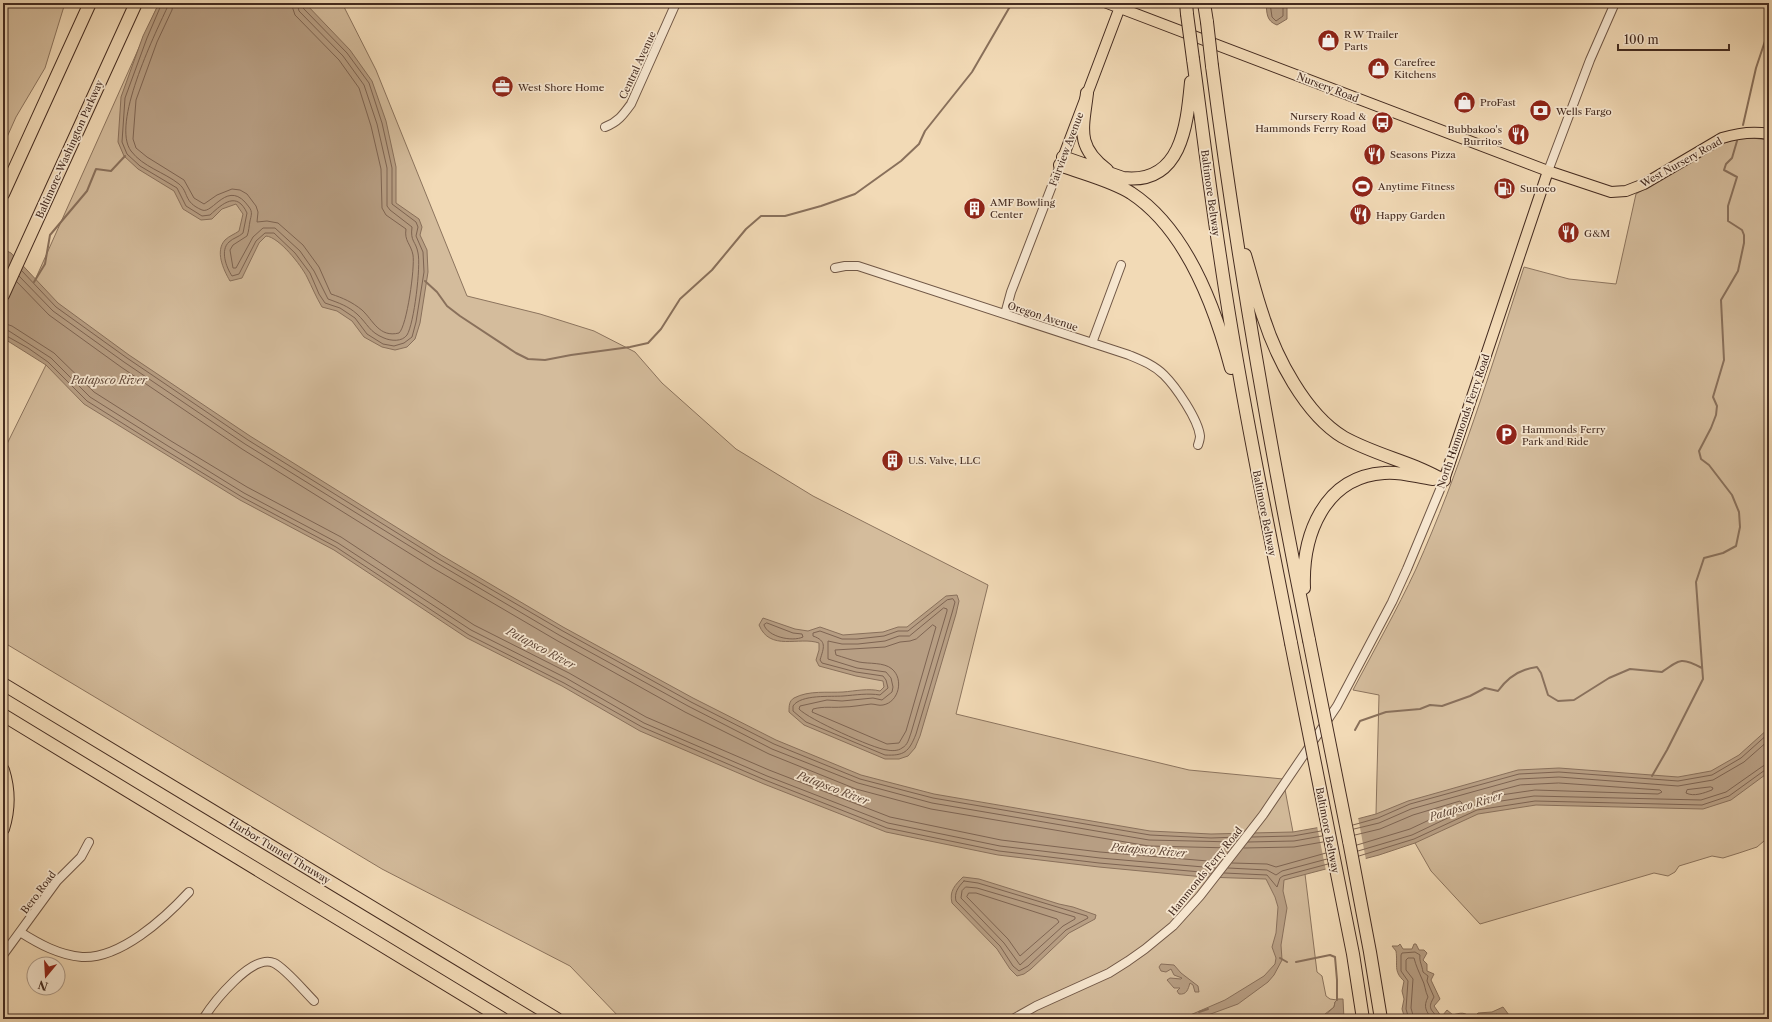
<svg xmlns="http://www.w3.org/2000/svg" width="1772" height="1022" font-family="'Libre Caslon Text',serif">
<style>
.green{fill:#d4bc9c;stroke:#8c745e}
.water{fill:#b79e83;stroke:#89705b}
.pier{fill:#f2dab6}
.lines{fill:none;stroke-linecap:round;stroke-linejoin:round}
.shore{stroke:#7e6452;stroke-width:1}
.stream{stroke:#89705b;stroke-width:2}
.minor-casing{stroke:#705746;stroke-width:10}
.major-casing{stroke:#442b20;stroke-width:12}
.highway-casing{stroke:#442b20;stroke-width:14}
.minor{stroke:#f7e7d0;stroke-width:8}
.major{stroke:#f2dab6;stroke-width:10}
.highway{stroke:#f2dab6;stroke-width:12}
.highway-bridge-casing{stroke:#442b20;stroke-width:14;stroke-linecap:butt}
.highway-bridge{stroke:#f2dab6;stroke-width:12}
.labels{text-anchor:middle;stroke-width:3.5;stroke-linejoin:round;paint-order:stroke}
.poi-label{font-size:10px;fill:#442b20;stroke:#f7e7d0;text-anchor:start}
.street-label{font-size:10px;fill:#442b20;stroke:#f7e7d0}
.water-label{font-size:11px;font-style:italic;fill:#614839;stroke:#f7e7d0}
</style>
<rect width="100%" height="100%" fill="#f2dab6"/>
<filter id="stains"><feTurbulence type="fractalNoise" baseFrequency=".005" numOctaves="4"/><feColorMatrix values="0 0 0 0 .2 0 0 0 0 .09 0 0 0 0 .02 0 0 0 .5 -.17"/></filter>
<radialGradient id="worn" r=".72"><stop offset=".6" stop-color="#630" stop-opacity="0"/><stop offset="1" stop-color="#630" stop-opacity=".3"/></radialGradient>
<path class="green" d="M3,3H65L45,68L16,117L3,146Z
M159,3H342L376,70L467,296L540,314L594,331L635,352L662,383L736,449L813,496L988,585L956,714L1189,770L1283,779L1293,832L1305,874L1317,972L1322,976L1326,996L1330,999L1337,1000L1335,1002L1334,1007L1325,1014L1322,1019H621L570,966L382,869L3,642V452L46,365L35,280Z
M1752,138L1769,140V839L1764,841L1757,847L1739,853L1723,858L1712,856L1679,866L1675,872L1668,876L1654,873L1480,924L1431,871L1415,843L1376,814L1379,695L1353,690C1374,650 1397,610 1416,569C1460,471 1491,368 1524,267L1569,279L1616,284L1636,194L1724,143L1736,139Z"/>
<path class="water" d="M159,3H305L350,50L372,81L386,121L396,167V203L419,219L422,227L420,235L427,250L428,272L420,323L415,339L407,347L395,350L382,347L364,337L352,321L337,311L322,307C316,297 312,287 307,277C301,265 279,237 266,236L259,243L242,278L230,281C223,269 215,251 225,240C229,236 235,234 239,231L243,214L236,204L222,209L212,219L201,220L183,209L174,191L138,169L124,156L118,142L121,97L143,36Z
M1266,3H1287V19L1277,25C1266,21 1267,13 1266,3Z
M3,249L11,253L58,303L129,355L250,436L441,555L563,627L693,698L776,740L861,775L934,794L1150,831L1211,834L1293,832L1338,824L1376,814L1408,801L1518,770L1559,768L1678,777L1711,771L1739,755L1769,728V772L1731,800L1703,809L1536,805L1478,814L1415,843L1379,855L1284,880L1283,891L1287,908L1281,945L1282,960L1274,975L1268,982L1238,1004L1197,1019H1181L1225,1000L1264,976L1275,964L1276,958L1272,947L1276,933L1278,907L1275,897L1266,879L1204,877L1099,867L998,855L886,832L764,784L640,731L562,686L467,638L334,550L240,500L84,404L46,365L3,338Z
M957,595L959,601L956,614L920,736L915,748L908,756L899,759H885L804,725L789,712C789,706 789,701 794,698C809,690 828,693 843,692C855,691 869,688 880,691L884,687L883,681L856,676L819,666L816,660L819,650V643C799,636 770,652 759,625L763,618L795,629L808,631L820,627L843,635L883,632L898,627H907L946,596Z
M963,877L979,879L1059,904L1073,907L1096,915L1095,919L1069,933L1031,969L1024,974L1017,976L1010,969L997,949L952,903C949,891 955,885 963,877Z
M1400,944L1403,949H1412L1414,944H1416L1419,950H1424L1427,953L1423,960L1427,964V971L1434,974L1431,980L1440,999L1434,1006L1441,1016L1443,1015L1447,1010L1453,1015C1459,1013 1467,1011 1470,1019H1405L1402,1009L1404,999L1402,991L1404,981C1393,971 1398,965 1396,951L1392,946H1398Z
M1161,964L1174,965L1181,973L1198,986L1199,992H1195L1193,985L1190,983C1188,989 1187,995 1179,994L1177,991L1180,988H1174L1167,980L1170,978L1181,979L1182,978L1174,975L1171,969L1166,972L1161,971L1159,967Z
M1338,999H1343L1344,1019H1337L1331,1016L1327,1019H1321L1334,1007L1335,1002Z
M1503,1007L1512,1019H1500L1497,1014L1489,1017L1490,1019H1476V1015L1478,1013L1492,1012Z"/>
<path class="pier" d="M1358,817L1366,860L1326,871L1317,826Z"/>
<g class="lines">
<path class="shore" d="M162,3L147,38L125,98L122,142L127,154L140,166L177,188L186,206L202,216L210,215C223,203 237,191 247,213L243,233C239,237 233,238 229,242C220,250 226,267 232,276L239,274L256,241L265,233H274L295,253L310,273L319,294L325,303L340,308L355,318L367,334L383,344L394,346L404,343L412,337L416,322L424,272L423,252L416,236L418,227L416,222L392,204V168L382,123L369,83L347,53L303,8L302,3
M167,3V8C154,36 111,124 131,151C143,167 164,172 179,184C189,192 183,202 202,210C213,215 228,177 249,207C253,212 251,216 250,221C249,226 249,231 247,236L233,245L230,250L233,268H236L253,237L263,228H275L300,251L314,271L328,299C339,303 348,306 357,314C368,324 369,332 384,338C391,341 402,342 407,335C414,324 421,266 418,253C416,241 410,242 412,227L390,210L387,206V168L377,124L364,85L343,56L299,11L297,3
M173,3L172,10L157,42L136,100L133,139L136,148L147,157L184,180L194,198L204,204L217,195L232,189L240,190L247,194L256,206L258,212L257,222L267,221L278,223L303,245L319,267L331,294C343,298 352,302 362,310C373,320 379,338 399,333C407,326 415,267 413,255C411,244 404,241 406,229L386,215L382,208L381,169L371,126L359,88L339,60L295,15L291,3
M1270,3L1272,17L1276,21L1283,16V3
M22,271L56,307L127,358L248,440L439,559L561,630L691,702L774,744L860,779L933,798L1150,835L1211,838L1239,837
M19,276L53,311L124,362L245,444L437,563L559,635L688,706L772,749L858,783L932,803L1149,840L1235,842
M17,282L49,315L121,367L242,449L433,568L556,640L685,712L769,754L856,789L931,809L1149,846L1231,848
M3,323L12,326L54,353L94,392L171,441L247,487L341,537L474,625L569,673L646,717L769,770L890,817L1001,840L1100,852L1220,862
M3,329L9,331L51,358L90,397L168,446L244,493L338,543L471,630L566,678L644,723L767,776L888,823L1000,846L1100,858L1215,868
M3,334L28,348L48,362L87,401L165,450L242,497L336,547L469,635L564,683L642,727L765,780L887,828L999,851L1099,863L1212,873
M953,599L955,602L952,613L916,734C909,752 904,756 885,755L806,722L793,711V706C801,694 831,697 843,696C856,695 868,693 880,695L888,688L886,680L883,676L856,672L822,663L820,660C824,647 827,641 813,636V633L820,631L842,639H857L884,636L898,631H908L947,600Z
M944,608L947,609V611L911,733C909,738 908,745 902,748C898,751 892,751 887,750C874,749 808,719 799,709L800,706L827,700L842,701L873,698L882,700L892,692L893,687L891,678L886,672L857,668L828,659V641L842,644H858L885,641L899,636H909Z
M767,623L793,633L802,634L803,637C792,642 768,637 764,625Z
M933,625L936,627L906,731L899,743L887,744L812,712L813,709C825,706 831,708 843,707C852,707 862,705 871,704C875,704 879,706 883,705C899,702 904,679 892,669C884,662 869,664 859,662C851,660 843,657 836,655L835,650L885,647L900,642L910,641L916,639Z
M1559,783L1660,790L1662,792L1658,794L1535,790L1494,796L1492,794L1493,792L1520,785Z
M1711,787L1713,788L1712,790C1704,793 1694,797 1686,793L1687,790Z
M1353,825L1378,818L1410,804L1519,774L1559,772L1678,781L1712,775L1741,758L1769,733
M1354,829L1379,823L1411,809L1519,779L1559,777L1678,786L1713,780L1744,762L1769,740
M1355,835L1380,829L1413,815L1460,801L1462,803L1461,805L1410,829L1357,845
M1252,837L1293,836L1321,831
M1248,842L1294,841L1322,836
M1244,848L1294,847L1323,842
M1358,851L1412,835L1475,805L1534,796L1701,800L1726,792L1763,766L1769,764
M1359,856L1414,839L1477,810L1535,801L1702,805L1729,796L1765,770L1769,769
M1232,863L1267,864L1276,867L1326,853
M1228,868L1267,870L1276,875L1282,871L1327,859
M1224,873L1267,875L1277,887L1280,878L1283,876L1328,864
M964,881L978,883L1087,916L1088,918L1066,930L1028,966L1019,971L1013,966L1000,946L956,901C954,893 958,887 964,881Z
M966,887L977,888L1075,917V919L1063,926L1020,965L1004,943L961,898L962,891Z
M969,893H976L1057,919L1059,922L1020,956L1008,939L967,897Z
M1409,1019L1406,1009L1408,981L1401,971V955L1402,953L1415,952L1420,955C1419,961 1422,965 1423,972L1428,976L1427,981L1434,997C1427,1009 1431,1009 1439,1019
M1414,1019L1411,1008L1413,979L1406,970V960L1408,958H1414C1416,966 1419,972 1422,979C1425,984 1425,991 1428,997C1423,1007 1426,1011 1432,1019"/>
<path class="stream" d="M1743,125L1756,68L1769,29
M425,281L437,292L447,306L460,316L516,353L528,359L545,360L571,355L630,347L648,343L661,329L680,299L712,270L746,229L761,216H785L821,206L855,194L901,161L919,144L925,131L972,72L1012,3
M34,282L45,264L50,235L87,191L96,169L111,171L125,156
M1355,730L1360,721L1386,712L1420,709L1430,705L1442,706L1470,696L1485,688L1498,691C1508,677 1520,669 1537,667L1541,673L1548,695L1558,701L1574,700L1609,678L1630,669L1662,672C1680,659 1682,657 1702,668
M1652,776L1667,750L1703,679L1696,582L1704,558L1723,553L1736,546L1740,527L1739,512L1732,495L1709,465L1701,459L1699,451L1711,428L1716,415L1717,406L1713,397L1724,360L1721,300L1738,271L1744,243V235L1742,230L1728,221V206L1737,177L1724,170L1726,164L1732,158L1737,141
M1280,958L1287,962
M1296,962L1330,955L1335,957L1337,980V1000
M1199,1012L1208,1009"/>
<defs>
<path id="minor" d="M605,127C618,122 623,115 631,104L676,3
M1548,171L1590,60L1615,3
M835,268L845,266H858L1129,355C1141,360 1154,365 1164,375C1176,387 1198,419 1200,436C1200,439 1199,442 1198,445
M1005,314L1011,292L1060,165
M1092,343L1121,265
M20,932C39,944 59,955 82,957C120,959 164,919 189,892
M3,955L57,881L81,857L89,842
M203,1019C213,1003 252,953 274,963C285,968 304,991 314,1001
M1013,1019L1036,1006L1109,973L1128,961L1145,949L1173,926L1200,896L1263,815L1337,706L1392,602L1407,569L1444,480"/>
<path id="major" d="M1107,3L1548,171L1611,192L1626,191L1644,184L1722,138C1738,133 1753,131 1769,134
M1061,163L1120,7
M1444,480L1548,171"/>
<path id="highway" d="M1186,3L1187,14
M1204,3L1207,22
M1193,59C1202,125 1210,191 1220,256C1239,386 1266,514 1291,643
M1212,66C1237,258 1270,449 1309,640
M1087,93C1083,128 1075,146 1107,170
M1063,157L1123,178C1182,185 1187,124 1191,82
M1060,165C1083,174 1110,180 1131,193C1186,229 1215,307 1231,368
M3,194L90,3
M1245,255C1251,275 1256,296 1263,316C1276,357 1305,414 1343,437C1366,450 1391,457 1416,467C1426,471 1435,476 1444,480
M3,295L136,3
M1304,588C1302,535 1324,477 1384,473C1400,471 1417,477 1433,479
M3,684L557,1019
M3,715L503,1019
M3,770C9,789 9,810 3,829
M1349,841L1370,952L1381,1019"/>
</defs>
<use href="#minor" class="minor-casing"/>
<use href="#major" class="major-casing"/>
<use href="#highway" class="highway-casing"/>
<use href="#minor" class="minor"/>
<use href="#major" class="major"/>
<use href="#highway" class="highway"/>
<defs>
<path id="highway-bridge" d="M1187,14L1193,59
M1207,22L1212,66
M1309,640L1349,841
M1291,643L1353,954L1363,1019"/>
</defs>
<use href="#highway-bridge" class="highway-bridge-casing"/>
<use href="#highway-bridge" class="highway-bridge"/>
</g>
<defs>
<symbol id="shop-disc" viewBox="-11 -11 22 22"><circle r="9.5" fill="#8f2418" stroke="#f7e7d0"/><path d="M-5-2.5h2.3a2.7 3.5 0 0 1 5.4 0H5L5.5 6h-11ZM-1.5-2.5h3a1.5 2.3 0 0 0-3 0Z" fill="#fff"/></symbol>
<symbol id="office-disc" viewBox="-11 -11 22 22"><circle r="9.5" fill="#8f2418" stroke="#f7e7d0"/><path d="M-6-3h4V-5.5h4V-3h4V5H-6ZM-1-4.5V-3h2v-1.5ZM-6 0V1H6V0Z" fill="#fff"/></symbol>
<symbol id="bank-disc" viewBox="-11 -11 22 22"><circle r="9.5" fill="#8f2418" stroke="#f7e7d0"/><path d="M-6-4H6V4H-6ZM0-2.3a2.3 2.3 0 1 0 0 4.6a2.3 2.3 0 1 0 0-4.6Z" fill="#fff"/></symbol>
<symbol id="bus-disc" viewBox="-11 -11 22 22"><circle r="9.5" fill="#8f2418" stroke="#f7e7d0"/><path d="M-5-6H5V4H4V6H2V4H-2V6H-4V4H-5ZM-3.5-4V0h7V-4ZM-3.5 1.2v1.5H-2V1.2ZM2 1.2v1.5H3.5V1.2Z" fill="#fff"/></symbol>
<symbol id="restaurant-disc" viewBox="-11 -11 22 22"><circle r="9.5" fill="#8f2418" stroke="#f7e7d0"/><path d="M-5-6h1v4h1v-4h1v4h1v-4h1v5L-1.5 .5V6h-2V.5L-5-1ZM5-6V6H3V1.5H1.5Q1.5-4 5-6Z" fill="#fff"/></symbol>
<symbol id="stadium-disc" viewBox="-11 -11 22 22"><circle r="9.5" fill="#8f2418" stroke="#f7e7d0"/><path d="M0-5a6.5 5 0 1 0 0 10a6.5 5 0 1 0 0-10ZM-3.5-1.8h7v3.6h-7Z" fill="#fff"/></symbol>
<symbol id="fuel-disc" viewBox="-11 -11 22 22"><circle r="9.5" fill="#8f2418" stroke="#f7e7d0"/><path d="M-5.5-6h7V0h2V4h1.3V-2.5L3-4.5l.8-.8L6-3V5H2.5V1h-1V6h-7ZM-4.2-4.7v3.2H.2V-4.7Z" fill="#fff"/></symbol>
<symbol id="building-disc" viewBox="-11 -11 22 22"><circle r="9.5" fill="#8f2418" stroke="#f7e7d0"/><path d="M-4-6H4V6H1V3H-1V6H-4ZM-2.5-4.3h1.7v1.8h-1.7ZM.8-4.3h1.7v1.8H.8ZM-2.5-1h1.7V.8h-1.7ZM.8-1h1.7V.8H.8Z" fill="#fff"/></symbol>
<symbol id="parking-disc" viewBox="-11 -11 22 22"><circle r="9.5" fill="#8f2418" stroke="#f7e7d0"/><path d="M-3.5-5.5H1a3.5 3.5 0 0 1 0 7H-1V5.5H-3.5ZM-1-3.4V-.6H.8a1.4 1.4 0 0 0 0-2.8Z" fill="#fff"/></symbol>
</defs>
<g fill-rule="evenodd">
<use href="#shop-disc" x="1316" y="28" width="25" height="25"/>
<use href="#shop-disc" x="1366" y="56" width="25" height="25"/>
<use href="#office-disc" x="490" y="74" width="25" height="25"/>
<use href="#shop-disc" x="1452" y="90" width="25" height="25"/>
<use href="#bank-disc" x="1528" y="98" width="25" height="25"/>
<use href="#bus-disc" x="1370" y="110" width="25" height="25"/>
<use href="#restaurant-disc" x="1506" y="122" width="25" height="25"/>
<use href="#restaurant-disc" x="1362" y="142" width="25" height="25"/>
<use href="#stadium-disc" x="1350" y="174" width="25" height="25"/>
<use href="#fuel-disc" x="1492" y="176" width="25" height="25"/>
<use href="#building-disc" x="962" y="196" width="25" height="25"/>
<use href="#restaurant-disc" x="1348" y="202" width="25" height="25"/>
<use href="#restaurant-disc" x="1556" y="220" width="25" height="25"/>
<use href="#parking-disc" x="1494" y="422" width="25" height="25"/>
<use href="#building-disc" x="880" y="448" width="25" height="25"/>
</g>
<g class="labels">
<g class="poi-label">
<text x="1344" y="38">R W Trailer<tspan x="1344" dy="12">Parts</tspan></text>
<text x="1394" y="66">Carefree<tspan x="1394" dy="12">Kitchens</tspan></text>
<text x="518" y="91">West Shore Home</text>
<text x="1480" y="106">ProFast</text>
<text x="1556" y="115">Wells Fargo</text>
<text x="1366" y="120" text-anchor="end">Nursery Road &amp;<tspan x="1366" dy="12">Hammonds Ferry Road</tspan></text>
<text x="1502" y="133" text-anchor="end">Bubbakoo's<tspan x="1502" dy="12">Burritos</tspan></text>
<text x="1390" y="158">Seasons Pizza</text>
<text x="1378" y="190">Anytime Fitness</text>
<text x="1520" y="192">Sunoco</text>
<text x="990" y="206">AMF Bowling<tspan x="990" dy="12">Center</tspan></text>
<text x="1376" y="219">Happy Garden</text>
<text x="1584" y="237">G&amp;M</text>
<text x="1522" y="433">Hammonds Ferry<tspan x="1522" dy="12">Park and Ride</tspan></text>
<text x="908" y="464">U.S. Valve, LLC</text>
</g>
<g class="street-label">
<text transform="translate(637 65) rotate(-65)" y="4">Central Avenue</text>
<text transform="translate(1328 87) rotate(21)" y="4">Nursery Road</text>
<text transform="translate(69 149) rotate(-66)" y="4">Baltimore-Washington Parkway</text>
<text transform="translate(1066 149) rotate(-69)" y="4">Fairview Avenue</text>
<text transform="translate(1681 162) rotate(-29)" y="4">West Nursery Road</text>
<text transform="translate(1211 193) rotate(82)" y="4">Baltimore Beltway</text>
<text transform="translate(1043 316) rotate(18)" y="4">Oregon Avenue</text>
<text transform="translate(1463 421) rotate(-71)" y="4">North Hammonds Ferry Road</text>
<text transform="translate(1265 513) rotate(79)" y="4">Baltimore Beltway</text>
<text transform="translate(1328 830) rotate(79)" y="4">Baltimore Beltway</text>
<text transform="translate(280 851) rotate(31)" y="4">Harbor Tunnel Thruway</text>
<text transform="translate(1205 871) rotate(-51)" y="4">Hammonds Ferry Road</text>
<text transform="translate(38 892) rotate(-53)" y="4">Bero Road</text>
</g>
<g class="water-label">
<text x="109" y="384">Patapsco River</text>
<text transform="translate(541 648) rotate(28)" y="4">Patapsco River</text>
<text transform="translate(833 788) rotate(21)" y="4">Patapsco River</text>
<text transform="translate(1466 806) rotate(-17)" y="4">Patapsco River</text>
<text transform="translate(1149 850) rotate(5)" y="4">Patapsco River</text>
</g>
</g>
<rect width="1772" height="1022" fill="none" stroke="#f2dab6" stroke-width="16"/>
<rect x="4" y="4" width="1764" height="1014" fill="none" stroke="#442b20" stroke-width="2"/>
<rect x="8" y="8" width="1756" height="1006" fill="none" stroke="#442b20"/>
<g transform="translate(46 976) rotate(198)"><circle r="19" fill="#f7e7d0" stroke="#af9c8a"/>
<path d="M0-3L7 15L0 10L-7 15Z" fill="#8f2418"/>
<text y="-6" font-size="11" font-weight="bold" text-anchor="middle" fill="#442b20">N</text>
</g>
<path d="M1618 44v6h111v-6" fill="none" stroke="#442b20" stroke-width="2"/>
<text x="1624" y="44" font-size="12" fill="#442b20" stroke="#f7e7d0" stroke-width="3" paint-order="stroke">100 m</text>
<rect width="100%" height="100%" filter="url(#stains)"/>
<rect width="100%" height="100%" fill="url(#worn)"/>
</svg>
